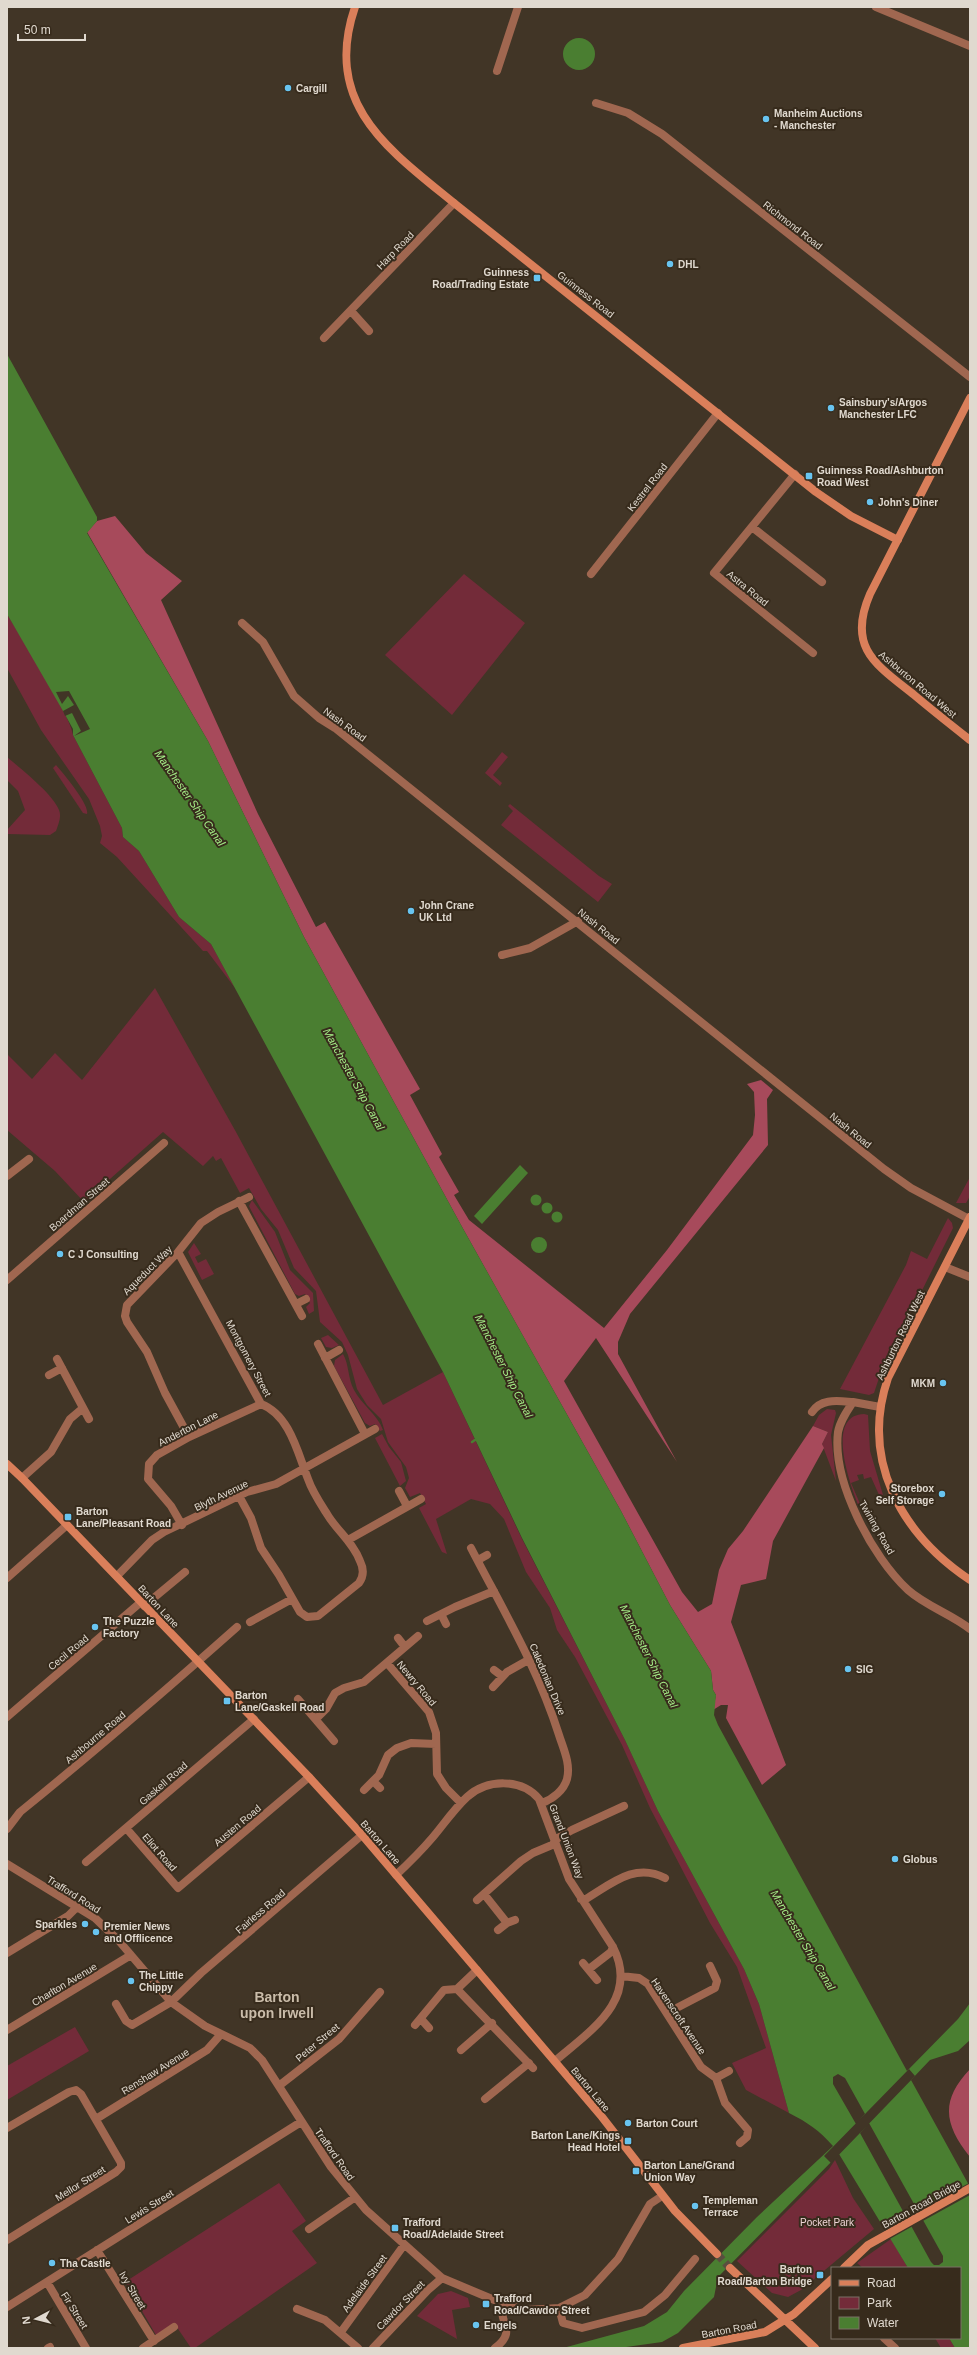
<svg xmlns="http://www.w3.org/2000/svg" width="977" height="2355" font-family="Helvetica,sans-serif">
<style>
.green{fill:#732b39}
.forest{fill:#a74a5b}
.water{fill:#4a7e31;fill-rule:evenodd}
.pier{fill:#413526}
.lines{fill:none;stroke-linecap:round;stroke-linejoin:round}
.stream{stroke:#4a7e31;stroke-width:2.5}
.secondary-tunnel{stroke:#594e3f;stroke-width:8;stroke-dasharray:8 4;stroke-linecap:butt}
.street{stroke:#a06750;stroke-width:8}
.secondary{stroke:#da7f5a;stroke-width:8}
.poi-dot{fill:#68c4f0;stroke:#372b1c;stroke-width:1.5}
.labels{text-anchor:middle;stroke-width:4;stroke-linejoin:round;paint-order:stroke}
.poi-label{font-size:10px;font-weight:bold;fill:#e0d9cf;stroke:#372b1c;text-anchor:start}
.street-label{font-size:10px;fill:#e0d9cf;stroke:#372b1c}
.park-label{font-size:10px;fill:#efd4d6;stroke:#372b1c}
.water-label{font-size:11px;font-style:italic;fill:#a5ed87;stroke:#372b1c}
.district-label{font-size:14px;font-weight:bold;fill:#cabca9;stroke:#372b1c}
</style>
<rect width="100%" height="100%" fill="#413526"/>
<path class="green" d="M464,574L525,623L452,715L385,655Z
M7,614C19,634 72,718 73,735L122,828L123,837L139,851L179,917L211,944L235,988L207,951H203L117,857L100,843L102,836L100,826L89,799L41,730L7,668Z
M502,752L508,757L493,775L502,783L500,786L485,773Z
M7,757C21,769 53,794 59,810C62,817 58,825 56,831L50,835L7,834V830L25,810L18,791L7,780Z
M56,765C63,773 90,805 87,814L83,813L53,768Z
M510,804L599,876L612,884L598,902L501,825L513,811L508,806Z
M155,988L236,1132L383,1405L443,1372L522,1539L625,1740L658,1811L744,1969L759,2004L789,2113L746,2090L732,2063L766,2048L737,1967L710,1923L650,1808L622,1745L575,1657L557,1630L550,1608L526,1572L504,1519L490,1504L471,1499L436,1519L447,1554L442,1552L419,1508L426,1504L420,1493L410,1497L405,1488L409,1478L406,1467L388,1442L381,1419L367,1405L357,1389L348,1355L342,1342L320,1322L316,1291L294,1268L278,1230L261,1209L249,1188L240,1193L221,1158L216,1161L213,1156L203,1166L163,1132L84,1202L55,1171L7,1130V1054L32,1079L55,1053L82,1080Z
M970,1177V1196L966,1203H956Z
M252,1200L275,1232L290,1270L313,1293L314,1311L309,1314L306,1307L310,1303L305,1294L299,1296L295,1294L252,1212L249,1206Z
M948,1218L952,1223L953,1228L880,1375L874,1393L869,1395L840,1389L906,1265L911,1251L927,1259Z
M194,1243L201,1254L195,1257L198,1263L206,1259L214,1274L202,1280L188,1252Z
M328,1335L339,1345L332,1348L326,1347L321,1338Z
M343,1354C349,1364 348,1379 354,1390C361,1404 378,1415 383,1430L380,1431L375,1424L370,1426L365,1423L334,1366L335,1360Z
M827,1409L835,1410L836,1413L831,1435L836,1481L822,1444L828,1432L813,1426L819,1415Z
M864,1414L868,1415L870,1451L883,1495L880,1497L871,1477L864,1479L863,1474L857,1475L859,1480L851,1483L861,1506L859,1507C851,1487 824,1415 864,1414Z
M382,1434L389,1447L401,1462L406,1481L400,1486L375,1438Z
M75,2027L89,2051L7,2100V2066Z
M835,2160L853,2198L874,2229L801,2290L788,2297L772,2293L737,2261L829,2169Z
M279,2183L306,2221L292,2231L317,2263L195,2348H191L174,2323L156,2335L125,2282Z
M891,2239L908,2268H863L857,2263Z
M451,2291L468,2298L470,2307L452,2310L457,2339L417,2316L438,2294Z
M935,2338H949L955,2348H941Z"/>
<path class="forest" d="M115,516L146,553L182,581L161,600L258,814L316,927L325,922L420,1089L410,1095L442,1154L439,1157L459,1192L454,1195L469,1220L604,1328L667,1250L753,1135L755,1115L754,1092L747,1084L761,1080L773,1090L767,1099L768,1145L630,1314L618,1342V1354L677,1462L596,1338L564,1381L682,1592L698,1612L712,1604L719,1570L728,1549L743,1531L813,1426L828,1432L822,1444L824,1448L773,1541L766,1579L741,1585L731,1622L786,1765L762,1785L726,1718L728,1705H721L713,1710L716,1695L713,1690L711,1671L670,1605L621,1511L461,1225L304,937L208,741L87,532L97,521Z
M970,2069V2157C944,2124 940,2101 970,2069Z"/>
<path class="water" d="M563 54a16 16 0 1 1 32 0a16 16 0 1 1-32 0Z
M7,354L97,517V521L87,533L208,741L304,937L461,1225L621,1511L670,1605L711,1671L713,1690L716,1695L714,1715L718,1725L907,2071L958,2019L970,2003V2040L958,2051L930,2060L911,2080L970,2187V2348H955L949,2338H960V2268H908L839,2154L718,2277L714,2297L678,2333L662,2342L619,2348H563L644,2326L667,2312L684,2291L757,2217L833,2146C820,2131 807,2122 789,2113L759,2004L744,1969L658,1811L625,1740L522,1538L443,1372L211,944L179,917L139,851L123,837L122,828L73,735V729L63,711L7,614ZM838,2074L845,2078L865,2114L856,2124L833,2084V2077ZM869,2123L943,2256V2262L939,2265H934L931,2262L860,2133Z
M520,1165L528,1173L482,1224L474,1216Z
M530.5 1200a5.5 5.5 0 1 1 11 0a5.5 5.5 0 1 1-11 0Z
M541.5 1208a5.5 5.5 0 1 1 11 0a5.5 5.5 0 1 1-11 0Z
M551.5 1217a5.5 5.5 0 1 1 11 0a5.5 5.5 0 1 1-11 0Z
M531 1245a8 8 0 1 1 16 0a8 8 0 1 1-16 0Z"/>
<path class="pier" d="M69,691L90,729L74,736L81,731L72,713L65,716L63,711L74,705L68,696L62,704L56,692Z
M909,2069L915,2076L831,2163L824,2156Z
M969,2183L970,2195L921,2222L916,2211Z
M908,2216L913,2226L888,2240L882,2230Z"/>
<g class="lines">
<path class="stream" d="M472,1442L475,1440"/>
<path class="secondary-tunnel" d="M717,2254L730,2268"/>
<path class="street" d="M876,7L970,46
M497,71L518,7
M596,103L628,113L662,134L970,377
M351,311L369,331
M324,338L454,203
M795,474L714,573L813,653
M752,527L822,582
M591,574L718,413
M242,623L263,642L294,696L319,718L335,728L884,1169L911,1188L969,1219
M502,955L530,948L578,921
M7,1176L29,1159
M239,1201L302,1316
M178,1252L261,1404C290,1415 298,1454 308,1479C312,1491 320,1503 327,1514C337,1531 353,1542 360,1561C364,1569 364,1576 359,1583L318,1616L307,1617L300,1612L279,1575L261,1548L251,1518L239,1496
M945,1267L970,1277
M7,1280L164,1143
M296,1304L306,1299
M318,1344L365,1434
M325,1358L339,1350
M57,1359L89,1419
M49,1375L62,1368
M880,1407L853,1402C847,1411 840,1421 838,1432C832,1481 872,1557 908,1590C926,1606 951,1614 970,1629
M812,1412C821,1398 838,1401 853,1402
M189,1437L165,1393L147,1352L127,1322L125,1316L127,1305L178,1252L201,1223L218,1212L249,1197
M22,1478L51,1452L70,1419L83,1408
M399,1491L407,1506
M182,1525L171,1506L148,1479L149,1464L157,1455L189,1437L261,1404
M348,1540L421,1499
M471,1548C503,1610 538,1668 559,1735C563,1748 571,1764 567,1779C564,1790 553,1799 542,1803
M478,1560L487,1555
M117,1576L152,1540L164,1532L247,1492L276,1484L375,1429
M7,1578L67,1525
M144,1606L185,1572
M441,1614L446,1624
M427,1621L455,1607L494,1591
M250,1622L292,1599
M398,1638L405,1647
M387,1663L429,1712L436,1733L437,1774L446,1788L461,1803
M494,1670L502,1676
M493,1687L507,1672L530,1659
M298,1699L334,1741
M7,1717L141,1602
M316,1719L326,1709L335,1693L344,1688L364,1682L418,1636
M374,1782L380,1788
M364,1790L379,1775L388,1755L397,1748L411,1743L436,1744
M126,1828L178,1888L309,1777
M7,1829L20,1812C94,1752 166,1690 237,1627
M86,1862L254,1719
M7,1864L95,1918L119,1941L171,2002L205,2026L250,2048L262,2060L331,2167L366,2210L442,2278L504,2304L527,2310L559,2308L585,2295L618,2259L650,2204L662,2196
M396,1875C409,1863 421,1851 433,1837C444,1824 454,1809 467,1797C487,1779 521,1778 539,1799L569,1879L613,1947C640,2000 590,2031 555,2061
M484,1894L507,1923
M581,1899H586C611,1884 635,1862 665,1878
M477,1900L521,1861L533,1853L552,1845L558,1838L572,1830L624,1806
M498,1930L507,1923L515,1920
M7,1953L68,1916L77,1907
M583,1963L597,1980
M589,1969L611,1952L613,1947
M621,1976L639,1978L648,1984L701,2067L716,2078L725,2103L748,2130L747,2137L740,2143
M457,1989L477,1970
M116,2004L126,2021L132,2025L171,2002L201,1973L362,1835
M667,2013L715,1988L717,1981L710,1966
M421,2019L429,2028
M415,2025L444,1990L457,1989L533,2068
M7,2030L131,1955
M461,2050L492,2023
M716,2078L729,2071
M280,2085L339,2039L380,1992
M485,2099L529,2063
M96,2119L207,2050L221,2034
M7,2128L69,2092L76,2090L81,2094L121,2163V2167L116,2172L7,2240
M309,2229L354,2198
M97,2250L154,2341
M47,2282L86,2348
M7,2307L301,2122
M559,2308L563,2323L582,2328L644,2312L665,2295L695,2259
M297,2309L325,2320L358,2348
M341,2332L404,2245
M884,2338L895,2348
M48,2348L50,2347
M143,2348L174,2327
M373,2348L428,2290L442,2278
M495,2348C519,2330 496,2322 504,2304"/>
<path class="secondary" d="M355,7C322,104 388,149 454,203L816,492L851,516L898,540
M970,398L870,594C847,647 875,664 913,694C932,710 951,725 970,740
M970,1217L888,1378C860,1460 901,1534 970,1580
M7,1464L22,1478L309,1777L362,1835L602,2117L675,2211L717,2254
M730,2268L815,2348
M844,2268L868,2245L970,2188
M683,2348L765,2332L794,2314L832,2279"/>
</g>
<g class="poi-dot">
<circle cx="288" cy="88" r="4"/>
<circle cx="766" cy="119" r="4"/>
<circle cx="670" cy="264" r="4"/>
<rect x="533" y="274" width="8" height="8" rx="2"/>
<circle cx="831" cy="408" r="4"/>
<rect x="805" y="472" width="8" height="8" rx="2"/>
<circle cx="870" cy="502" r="4"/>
<circle cx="411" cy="911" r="4"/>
<circle cx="60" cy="1254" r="4"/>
<circle cx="943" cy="1383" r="4"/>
<circle cx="942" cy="1494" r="4"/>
<rect x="64" y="1513" width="8" height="8" rx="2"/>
<circle cx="95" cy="1627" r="4"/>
<circle cx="848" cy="1669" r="4"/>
<rect x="223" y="1697" width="8" height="8" rx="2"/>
<circle cx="895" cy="1859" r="4"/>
<circle cx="85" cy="1924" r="4"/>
<circle cx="96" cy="1932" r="4"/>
<circle cx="131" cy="1981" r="4"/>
<circle cx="628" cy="2123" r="4"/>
<rect x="624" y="2137" width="8" height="8" rx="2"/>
<rect x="632" y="2167" width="8" height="8" rx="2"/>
<circle cx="695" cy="2206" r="4"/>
<rect x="391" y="2224" width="8" height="8" rx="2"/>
<circle cx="52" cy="2263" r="4"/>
<rect x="816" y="2271" width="8" height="8" rx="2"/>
<rect x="482" y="2300" width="8" height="8" rx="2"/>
<circle cx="476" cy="2325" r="4"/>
</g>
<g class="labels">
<g class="poi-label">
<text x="296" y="92">Cargill</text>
<text x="774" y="117">Manheim Auctions<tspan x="774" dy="12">- Manchester</tspan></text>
<text x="678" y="268">DHL</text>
<text x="529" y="276" text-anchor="end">Guinness<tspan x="529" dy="12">Road/Trading Estate</tspan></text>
<text x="839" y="406">Sainsbury's/Argos<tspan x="839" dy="12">Manchester LFC</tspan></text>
<text x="817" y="474">Guinness Road/Ashburton<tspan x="817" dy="12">Road West</tspan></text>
<text x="878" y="506">John's Diner</text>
<text x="419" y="909">John Crane<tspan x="419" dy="12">UK Ltd</tspan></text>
<text x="68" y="1258">C J Consulting</text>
<text x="935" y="1387" text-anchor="end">MKM</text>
<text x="934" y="1492" text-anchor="end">Storebox<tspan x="934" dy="12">Self Storage</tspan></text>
<text x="76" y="1515">Barton<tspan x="76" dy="12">Lane/Pleasant Road</tspan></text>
<text x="103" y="1625">The Puzzle<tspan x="103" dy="12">Factory</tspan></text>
<text x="856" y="1673">SIG</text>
<text x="235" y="1699">Barton<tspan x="235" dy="12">Lane/Gaskell Road</tspan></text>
<text x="903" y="1863">Globus</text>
<text x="77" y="1928" text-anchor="end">Sparkles</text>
<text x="104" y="1930">Premier News<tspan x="104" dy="12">and Offlicence</tspan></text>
<text x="139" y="1979">The Little<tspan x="139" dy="12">Chippy</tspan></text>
<text x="636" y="2127">Barton Court</text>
<text x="620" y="2139" text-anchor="end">Barton Lane/Kings<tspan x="620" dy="12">Head Hotel</tspan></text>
<text x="644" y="2169">Barton Lane/Grand<tspan x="644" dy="12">Union Way</tspan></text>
<text x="703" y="2204">Templeman<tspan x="703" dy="12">Terrace</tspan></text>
<text x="403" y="2226">Trafford<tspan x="403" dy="12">Road/Adelaide Street</tspan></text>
<text x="60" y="2267">Tha Castle</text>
<text x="812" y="2273" text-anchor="end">Barton<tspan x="812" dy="12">Road/Barton Bridge</tspan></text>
<text x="494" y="2302">Trafford<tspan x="494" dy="12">Road/Cawdor Street</tspan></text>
<text x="484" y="2329">Engels</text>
</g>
<g class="street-label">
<text transform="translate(793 225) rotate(38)" y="4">Richmond Road</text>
<text transform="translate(395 250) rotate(-46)" y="4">Harp Road</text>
<text transform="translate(586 294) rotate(38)" y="4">Guinness Road</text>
<text transform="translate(647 487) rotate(-52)" y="4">Kestrel Road</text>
<text transform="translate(748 588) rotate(39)" y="4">Astra Road</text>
<text transform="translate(918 684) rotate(40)" y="4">Ashburton Road West</text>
<text transform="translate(345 724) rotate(36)" y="4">Nash Road</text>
<text transform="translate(599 926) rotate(39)" y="4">Nash Road</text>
<text transform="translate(851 1130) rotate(39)" y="4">Nash Road</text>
<text transform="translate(79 1204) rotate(-41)" y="4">Boardman Street</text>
<text transform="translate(147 1270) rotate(-45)" y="4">Aqueduct Way</text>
<text transform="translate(900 1335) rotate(-64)" y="4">Ashburton Road West</text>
<text transform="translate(249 1358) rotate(62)" y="4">Montgomery Street</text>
<text transform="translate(188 1428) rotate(-27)" y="4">Anderton Lane</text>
<text transform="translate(221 1495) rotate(-26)" y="4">Blyth Avenue</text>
<text transform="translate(877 1527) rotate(60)" y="4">Twining Road</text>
<text transform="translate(159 1606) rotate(47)" y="4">Barton Lane</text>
<text transform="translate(68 1652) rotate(-40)" y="4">Cecil Road</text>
<text transform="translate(548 1679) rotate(67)" y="4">Caledonian Drive</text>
<text transform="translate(417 1683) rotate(50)" y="4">Newry Road</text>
<text transform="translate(95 1737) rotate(-40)" y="4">Ashbourne Road</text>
<text transform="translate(163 1783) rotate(-41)" y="4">Gaskell Road</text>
<text transform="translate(237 1825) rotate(-40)" y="4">Austen Road</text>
<text transform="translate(567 1841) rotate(69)" y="4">Grand Union Way</text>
<text transform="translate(381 1842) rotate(49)" y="4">Barton Lane</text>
<text transform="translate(160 1852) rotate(49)" y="4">Eliot Road</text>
<text transform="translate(74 1894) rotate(32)" y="4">Trafford Road</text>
<text transform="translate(260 1911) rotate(-41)" y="4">Fairless Road</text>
<text transform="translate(64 1984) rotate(-31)" y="4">Charlton Avenue</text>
<text transform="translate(679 2016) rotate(56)" y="4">Havenscroft Avenue</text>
<text transform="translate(317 2042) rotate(-40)" y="4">Peter Street</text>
<text transform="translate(155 2071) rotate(-32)" y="4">Renshaw Avenue</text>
<text transform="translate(591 2089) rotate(50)" y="4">Barton Lane</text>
<text transform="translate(335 2154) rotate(55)" y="4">Trafford Road</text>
<text transform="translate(80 2183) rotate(-32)" y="4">Mellor Street</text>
<text transform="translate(921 2204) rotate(-29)" y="4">Barton Road Bridge</text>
<text transform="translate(149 2206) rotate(-32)" y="4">Lewis Street</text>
<text transform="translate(364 2283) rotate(-54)" y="4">Adelaide Street</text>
<text transform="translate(133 2290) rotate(59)" y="4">Ivy Street</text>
<text transform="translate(400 2305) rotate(-46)" y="4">Cawdor Street</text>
<text transform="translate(75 2310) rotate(58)" y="4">Fir Street</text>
<text transform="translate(729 2329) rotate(-11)" y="4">Barton Road</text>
</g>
<g class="park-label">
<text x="827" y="2226">Pocket Park</text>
</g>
<g class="water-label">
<text transform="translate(190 798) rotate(55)" y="4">Manchester Ship Canal</text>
<text transform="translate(354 1079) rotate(61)" y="4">Manchester Ship Canal</text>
<text transform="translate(504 1366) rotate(63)" y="4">Manchester Ship Canal</text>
<text transform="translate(649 1656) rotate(63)" y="4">Manchester Ship Canal</text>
<text transform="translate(803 1940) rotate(59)" y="4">Manchester Ship Canal</text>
</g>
<g class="district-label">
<text x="277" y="2002">Barton<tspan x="277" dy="16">upon Irwell</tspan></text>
</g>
</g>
<rect width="977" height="2355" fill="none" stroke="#e0d9cf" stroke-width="16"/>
<rect x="831" y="2267" width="130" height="72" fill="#372b1c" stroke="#7b7164"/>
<rect x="839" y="2280" width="20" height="6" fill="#da7f5a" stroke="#7b7164"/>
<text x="867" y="2287" font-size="12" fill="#e0d9cf">Road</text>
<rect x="839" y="2297" width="20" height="12" fill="#732b39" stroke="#7b7164"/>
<text x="867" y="2307" font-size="12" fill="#e0d9cf">Park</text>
<rect x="839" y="2317" width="20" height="12" fill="#4a7e31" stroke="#7b7164"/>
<text x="867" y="2327" font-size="12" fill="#e0d9cf">Water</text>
<g transform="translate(36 2319) rotate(263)" stroke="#372b1c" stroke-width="3" paint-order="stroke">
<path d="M0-3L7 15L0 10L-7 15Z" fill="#e0d9cf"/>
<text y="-6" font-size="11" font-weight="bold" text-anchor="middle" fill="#e0d9cf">N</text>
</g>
<path d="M18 34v6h67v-6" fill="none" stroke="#e0d9cf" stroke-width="2"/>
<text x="24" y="34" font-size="12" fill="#e0d9cf" stroke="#372b1c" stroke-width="3" paint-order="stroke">50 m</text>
</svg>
